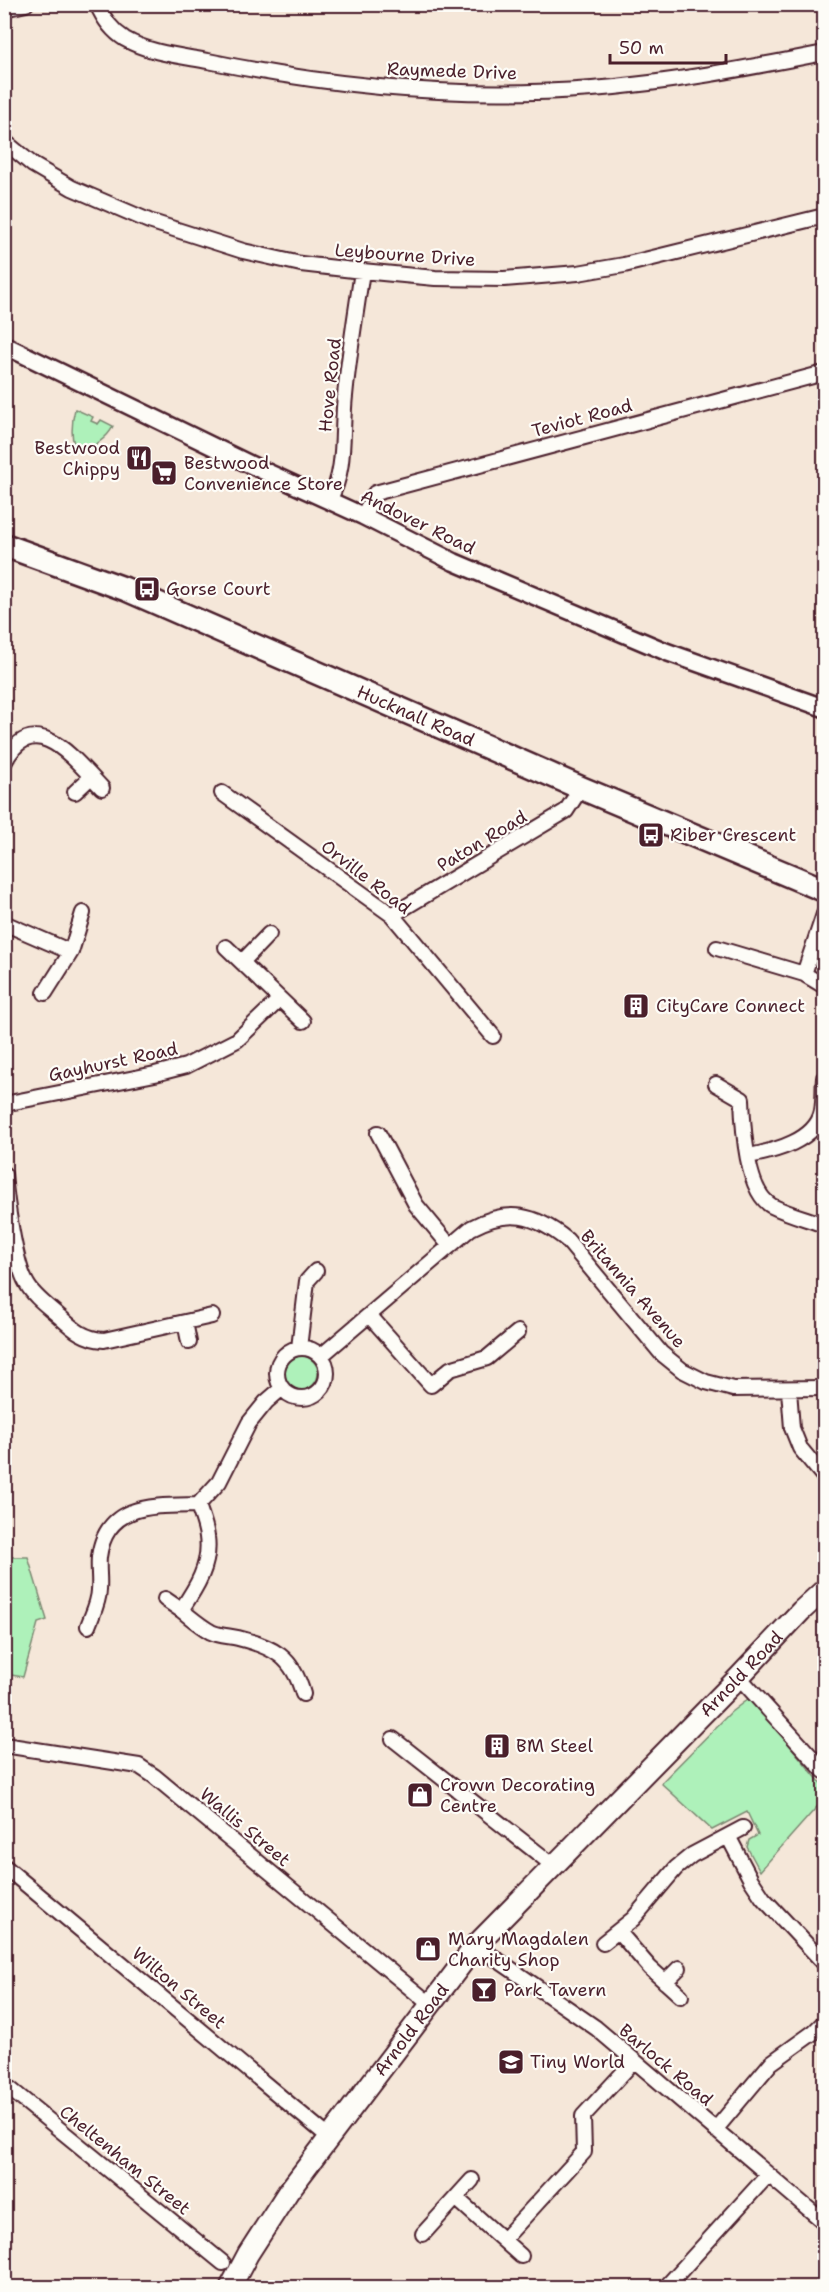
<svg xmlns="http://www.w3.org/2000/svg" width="829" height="2292" font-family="'Shantell Sans',sans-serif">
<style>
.green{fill:#aef1ba;stroke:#7c8872;stroke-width:1.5}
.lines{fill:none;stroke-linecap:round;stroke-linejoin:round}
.minor-casing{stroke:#4a1f2b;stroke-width:18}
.tertiary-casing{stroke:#4a1f2b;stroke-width:21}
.secondary-casing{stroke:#4a1f2b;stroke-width:24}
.primary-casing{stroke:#4a1f2b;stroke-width:27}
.minor{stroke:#fdfcf7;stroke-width:14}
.tertiary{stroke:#fdfcf7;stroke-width:16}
.secondary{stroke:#fdfcf7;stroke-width:20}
.primary{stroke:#fdfcf7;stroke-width:22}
.labels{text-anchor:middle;stroke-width:4.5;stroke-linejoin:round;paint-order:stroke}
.street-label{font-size:18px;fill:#4a1f2b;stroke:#fdfcf7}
.poi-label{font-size:18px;fill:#4a1f2b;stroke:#fdfcf7;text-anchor:start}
</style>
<rect width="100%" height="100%" fill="#f5e7d9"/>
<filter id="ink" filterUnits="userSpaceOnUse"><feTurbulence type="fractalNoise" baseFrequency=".0167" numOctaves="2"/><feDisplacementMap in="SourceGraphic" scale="12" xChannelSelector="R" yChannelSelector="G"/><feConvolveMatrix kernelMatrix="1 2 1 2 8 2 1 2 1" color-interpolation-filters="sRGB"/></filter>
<g filter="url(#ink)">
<path class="green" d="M75,409L93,417L91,421L98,424L101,420L113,426C108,438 91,449 79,452C69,444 72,420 75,409Z
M284 1373a17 17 0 1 1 34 0a17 17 0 1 1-34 0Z
M5,1557H28L47,1620L38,1623L23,1677L5,1674Z
M748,1699L768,1719L824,1787V1799L760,1871L747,1847L749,1840L758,1835L747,1812L712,1830L661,1783L731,1712Z"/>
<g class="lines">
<defs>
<path id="minor" d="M97,4C103,18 112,31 125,39C149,53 181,56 208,61C333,87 464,99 592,89C670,83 748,68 824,53
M4,9L26,4
M4,141L33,165L72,188L149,221L243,251L301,264L362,271L435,278L504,279L578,273L624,265L824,216
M329,500C347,471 341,429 345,396C349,354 356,313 362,271
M363,516L375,493L824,373
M4,763C34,705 74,759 102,788
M75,792L91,777
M222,793L392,915L493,1036
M392,915L566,811L581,788
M4,923L71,952
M226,947L303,1021
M717,948L804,974L824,986
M242,962L269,934
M804,974L824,914
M45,993L71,952L83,913
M716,1084L742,1099C743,1126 746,1192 772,1206C788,1214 808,1219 824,1225
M4,1104L155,1074L186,1066L237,1040L280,999
M378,1133L416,1205L450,1246
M749,1156C774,1151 816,1141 822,1111C824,1100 823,1089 824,1078
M4,1174C6,1198 15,1265 27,1284C34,1297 49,1307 60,1317C74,1330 85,1339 104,1340L212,1316
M369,1315L431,1385L450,1369L487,1358L518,1332
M185,1322L189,1342
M277 1373a25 25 0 1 1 50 0a25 25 0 1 1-50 0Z
M299,1348L307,1281L316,1271
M321,1356L471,1228C508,1208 535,1214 567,1240L661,1353L682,1370L706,1382L733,1389L824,1388
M789,1390L792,1428L800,1448L824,1477
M198,1505C201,1515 206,1526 207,1537C211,1565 196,1588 181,1610C190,1617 200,1626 211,1632C219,1636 229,1636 238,1638C274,1647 293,1657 303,1694
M165,1599L181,1610
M88,1626C92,1615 99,1602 99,1590C100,1579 98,1569 99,1557C106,1502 155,1506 198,1505L219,1482L249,1423L266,1402L281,1389
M739,1677L824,1771
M393,1739L554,1866
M4,1745L139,1766L154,1776L431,2005
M728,1836L751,1880L763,1898L824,1963
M4,1866L330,2138
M618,1931L650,1968L681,1996
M603,1943L633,1919L676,1868L692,1855L743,1828
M476,1945L596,2028L824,2222
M665,1982L679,1968
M4,2084L223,2263
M715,2130L771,2063L814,2032L824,2022
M456,2198L521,2256
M423,2234L472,2180
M503,2240L584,2152L583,2116L634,2061
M665,2288L768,2175"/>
<path id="tertiary" d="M4,345L249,464L363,516L454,562L667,652L824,708"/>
<g id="secondary">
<path id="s1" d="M230,2288L248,2254L288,2192L476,1945L739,1677L801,1611L824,1590"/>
</g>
<g id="primary">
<path id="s2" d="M4,545L125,589L581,788L824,890"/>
</g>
</defs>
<use href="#minor" class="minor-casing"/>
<use href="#tertiary" class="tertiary-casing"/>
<use href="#secondary" class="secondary-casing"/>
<use href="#primary" class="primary-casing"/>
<use href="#minor" class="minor"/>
<use href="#tertiary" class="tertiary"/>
<use href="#secondary" class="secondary"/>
<use href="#primary" class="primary"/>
</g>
</g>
<defs>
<symbol id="restaurant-square" viewBox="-11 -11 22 22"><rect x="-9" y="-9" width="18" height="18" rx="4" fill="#4a1f2b" stroke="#fdfcf7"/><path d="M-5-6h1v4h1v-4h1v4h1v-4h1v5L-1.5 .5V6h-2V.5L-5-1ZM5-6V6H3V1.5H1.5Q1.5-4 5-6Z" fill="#fff"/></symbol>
<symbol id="supermarket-square" viewBox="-11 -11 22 22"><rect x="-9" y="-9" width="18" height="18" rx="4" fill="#4a1f2b" stroke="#fdfcf7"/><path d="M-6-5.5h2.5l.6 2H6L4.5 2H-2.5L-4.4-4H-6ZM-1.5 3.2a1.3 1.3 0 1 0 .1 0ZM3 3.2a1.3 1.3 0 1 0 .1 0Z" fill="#fff"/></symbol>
<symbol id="bus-square" viewBox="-11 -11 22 22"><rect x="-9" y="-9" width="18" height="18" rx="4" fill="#4a1f2b" stroke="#fdfcf7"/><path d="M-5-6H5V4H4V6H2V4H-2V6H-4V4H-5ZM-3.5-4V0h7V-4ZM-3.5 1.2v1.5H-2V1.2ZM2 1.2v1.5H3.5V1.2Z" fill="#fff"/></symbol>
<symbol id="building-square" viewBox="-11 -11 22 22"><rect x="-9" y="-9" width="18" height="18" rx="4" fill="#4a1f2b" stroke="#fdfcf7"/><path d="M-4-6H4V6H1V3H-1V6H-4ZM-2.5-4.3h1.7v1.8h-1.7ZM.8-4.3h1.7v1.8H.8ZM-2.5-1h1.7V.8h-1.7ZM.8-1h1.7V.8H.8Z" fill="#fff"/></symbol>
<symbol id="shop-square" viewBox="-11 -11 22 22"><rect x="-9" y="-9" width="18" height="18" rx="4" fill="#4a1f2b" stroke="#fdfcf7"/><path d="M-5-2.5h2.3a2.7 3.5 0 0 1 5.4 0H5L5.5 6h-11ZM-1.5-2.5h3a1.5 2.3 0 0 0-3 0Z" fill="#fff"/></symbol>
<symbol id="bar-square" viewBox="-11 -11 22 22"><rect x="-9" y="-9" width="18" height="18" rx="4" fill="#4a1f2b" stroke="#fdfcf7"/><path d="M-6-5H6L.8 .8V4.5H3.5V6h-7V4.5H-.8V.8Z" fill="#fff"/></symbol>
<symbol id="school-square" viewBox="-11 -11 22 22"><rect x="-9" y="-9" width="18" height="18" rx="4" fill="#4a1f2b" stroke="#fdfcf7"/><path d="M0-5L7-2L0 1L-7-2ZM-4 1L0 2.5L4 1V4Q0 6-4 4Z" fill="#fff"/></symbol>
</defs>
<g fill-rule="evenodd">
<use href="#restaurant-square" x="124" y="443" width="30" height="30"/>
<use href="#supermarket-square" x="149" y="458" width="30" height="30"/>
<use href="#bus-square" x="132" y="574" width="30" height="30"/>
<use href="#bus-square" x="636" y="820" width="30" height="30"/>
<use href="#building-square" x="621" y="991" width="30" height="30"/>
<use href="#building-square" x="482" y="1731" width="30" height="30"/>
<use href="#shop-square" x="405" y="1780" width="30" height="30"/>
<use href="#shop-square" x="413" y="1934" width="30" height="30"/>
<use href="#bar-square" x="469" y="1975" width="30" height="30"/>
<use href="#school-square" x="496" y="2047" width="30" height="30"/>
</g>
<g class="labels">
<g class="street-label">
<text transform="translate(452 71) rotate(2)" y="6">Raymede Drive</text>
<text transform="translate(405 255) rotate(4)" y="6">Leybourne Drive</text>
<text transform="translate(330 385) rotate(-84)" y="6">Hove Road</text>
<text transform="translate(582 418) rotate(-15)" y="6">Teviot Road</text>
<text transform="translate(418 522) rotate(26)" y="6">Andover Road</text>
<text dy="6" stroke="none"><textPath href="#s2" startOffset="446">Hucknall Road</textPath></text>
<text transform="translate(482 841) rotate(-31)" y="6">Paton Road</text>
<text transform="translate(366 877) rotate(38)" y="6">Orville Road</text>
<text transform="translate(113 1062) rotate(-12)" y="6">Gayhurst Road</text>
<text transform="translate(633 1289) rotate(49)" y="6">Britannia Avenue</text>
<text dy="6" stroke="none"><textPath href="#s1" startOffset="802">Arnold Road</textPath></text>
<text transform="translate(245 1827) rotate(40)" y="6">Wallis Street</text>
<text transform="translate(179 1988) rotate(40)" y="6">Wilton Street</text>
<text dy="6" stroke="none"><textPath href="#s1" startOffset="316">Arnold Road</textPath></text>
<text transform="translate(666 2065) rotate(40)" y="6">Barlock Road</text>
<text transform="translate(125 2160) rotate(39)" y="6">Cheltenham Street</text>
</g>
<g class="poi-label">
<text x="120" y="454" text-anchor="end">Bestwood<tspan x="120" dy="21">Chippy</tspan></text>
<text x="184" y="469">Bestwood<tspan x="184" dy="21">Convenience Store</tspan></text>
<text x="166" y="595">Gorse Court</text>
<text x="670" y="841">Riber Crescent</text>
<text x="656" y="1012">CityCare Connect</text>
<text x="516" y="1752">BM Steel</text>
<text x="440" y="1791">Crown Decorating<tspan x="440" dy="21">Centre</tspan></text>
<text x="448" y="1945">Mary Magdalen<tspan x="448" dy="21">Charity Shop</tspan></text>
<text x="504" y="1996">Park Tavern</text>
<text x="530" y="2068">Tiny World</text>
</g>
</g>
<rect width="829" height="2292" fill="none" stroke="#fdfcf7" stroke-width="24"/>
<rect x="12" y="12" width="805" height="2268" fill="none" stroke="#4a1f2b" stroke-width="2" filter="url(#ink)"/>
<path d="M610 54v9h116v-9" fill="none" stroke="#4a1f2b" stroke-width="3"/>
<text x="619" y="54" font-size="18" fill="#4a1f2b" stroke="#fdfcf7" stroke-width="4.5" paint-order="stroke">50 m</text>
</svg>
